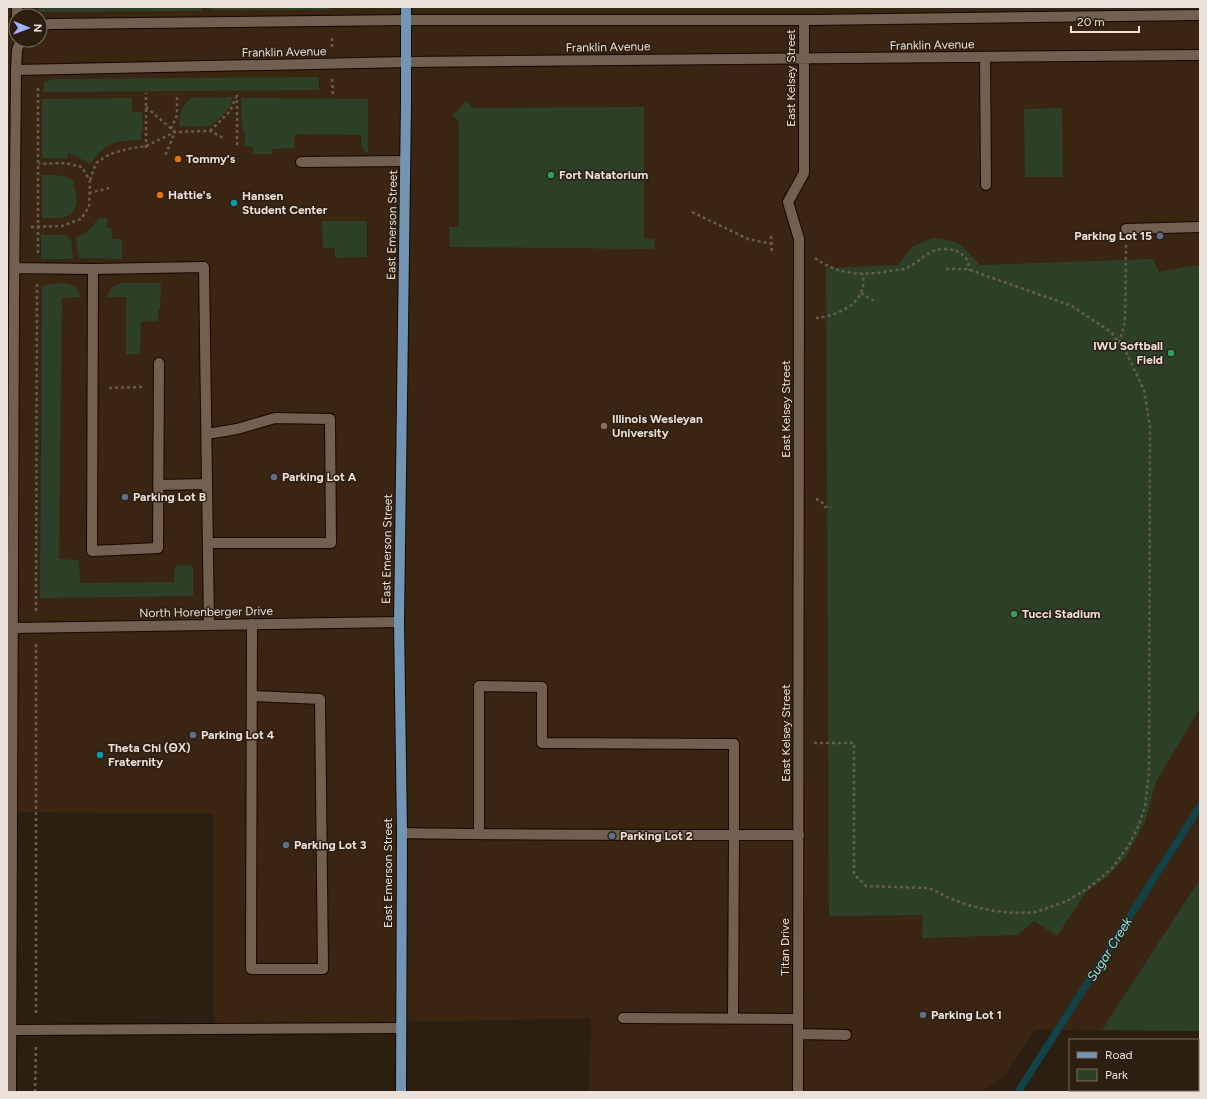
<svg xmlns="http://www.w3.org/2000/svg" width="1207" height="1099" font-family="Figtree,sans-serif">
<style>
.built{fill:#392512;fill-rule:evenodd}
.green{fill:#2c4028}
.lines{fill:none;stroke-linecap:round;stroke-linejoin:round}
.stream{stroke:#114247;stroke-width:7}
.minor-casing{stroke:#140800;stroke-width:12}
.major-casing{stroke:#140800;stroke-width:12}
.path{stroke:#675b4e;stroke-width:2.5;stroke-dasharray:3 3;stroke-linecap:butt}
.minor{stroke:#716050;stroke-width:10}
.major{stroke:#7295b4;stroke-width:10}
.food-dot{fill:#e8710a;stroke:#2c1e10;stroke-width:1.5}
.leisure-dot{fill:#2e9e5b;stroke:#2c1e10;stroke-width:1.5}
.culture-dot{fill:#0f9aa8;stroke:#2c1e10;stroke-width:1.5}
.service-dot{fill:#5c6f8a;stroke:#2c1e10;stroke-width:1.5}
.education-dot{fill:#8d6e63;stroke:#2c1e10;stroke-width:1.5}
.labels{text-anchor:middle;stroke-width:3;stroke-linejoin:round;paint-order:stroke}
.street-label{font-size:12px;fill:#ebe1d8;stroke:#2c1e10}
.poi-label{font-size:12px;font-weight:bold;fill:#ebe1d8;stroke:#2c1e10;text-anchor:start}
.water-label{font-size:13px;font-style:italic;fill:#85e7f2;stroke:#2c1e10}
</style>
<rect width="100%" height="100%" fill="#2c1e10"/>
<path class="built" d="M7,7H1200V1031L1035,1030L1006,1075L982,1092H589L591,1018L373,1023H214L213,814L7,812ZM16,16H40V40H16Z"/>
<path class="green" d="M39,7H202V11L39,12Z
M209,7H330L329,10H210Z
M319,77V90L43,92L44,82L49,80L56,79Z
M232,97C233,109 217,121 208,127L193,126L180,127C178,115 181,106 191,98Z
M132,98V112H142L143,131L141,132V140C111,142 109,140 90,164L76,156L68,153L67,159L42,158V99Z
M241,98L368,99V153L364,151L361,144V135L295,134L294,148L272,149V154H253V147L245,146V132H243V126H242Z
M466,101L473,108L644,107V238L655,239L654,249L450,247L449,227H459V122L453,115Z
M1062,108L1063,177H1025L1024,109Z
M42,175C55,175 65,174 75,182L73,184C78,195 78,205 71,215L60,218H42Z
M99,218H107V228H111L112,239H122V259L79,258L76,238L87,232Z
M322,221H367V257L335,258V248H323Z
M67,234L68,240L71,239L73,259H41V235H64Z
M933,238C962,241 961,245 980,265L1153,259L1159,272L1191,266H1200V708L1156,782L1145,822L1126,857L1107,877L1086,892L1057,936L1034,921L1018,935L922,938L923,915L829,916L826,268L898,265L913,246Z
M60,283C72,284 77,285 80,297L62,298L59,559L77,560L79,561L80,583L174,582L175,567L177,565L193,566V596L40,598L42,286Z
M120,283H161L160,310H158V321L141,322L140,354H126V297H107C109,289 113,287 120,283Z
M1200,879V1031L1102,1030Z"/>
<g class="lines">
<path class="stream" d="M1018,1092L1200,806"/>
<defs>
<path id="minor" d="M17,7V16
M40,27L49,24L406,20H811L1200,15
M985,57L986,185
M16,70L407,62L1200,55
M301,162L405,161
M1126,229L1200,227
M14,268L93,269L204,267L209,625
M93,269L92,551L158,548L159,363
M207,434L237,429L275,418L330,419L331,543H208
M158,485L207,484
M14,628L399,622
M252,696L320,699L323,969H251L252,624
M402,833C512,835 623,835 734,835V744L542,743V687L479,686V834
M623,1018L798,1019
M733,1019L734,835H799
M12,1030L401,1028
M798,1034L846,1035
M11,1092L14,302L16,70L17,50L21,40
M798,1092L799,239L788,202L804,173V20"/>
<path id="major" d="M401,1092L402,833L399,622L406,103V7"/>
</defs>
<use href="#minor" class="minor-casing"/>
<use href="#major" class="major-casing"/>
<path class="path" d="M332,47V36
M332,79L333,95
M146,107L175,132L165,156
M171,129L177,115V94
M210,131L230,111L236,97
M237,145V95
M146,148V93
M90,180L96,163L110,154L127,149L146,146L175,132L210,131L225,139
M89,193L109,188
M692,212L748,239L772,244
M31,227L62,226L81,219L89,207L90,181L82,167L65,163L39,164
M771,236L772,253
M38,253V86
M815,258C838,275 862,276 889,271C893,270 899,270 904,269C916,265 924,254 936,250C939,249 944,249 948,249C960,251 969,256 969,270
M861,293L876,302
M816,318C831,317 855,308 861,293C864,288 863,280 863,274
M1119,343L1125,322L1126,245
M109,388L142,387
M816,499L821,501L825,507H831
M36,611L37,284
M814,743H854V874L866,886L929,888L947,897L971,906L994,911L1016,913L1036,912L1067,901L1091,886L1113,867L1129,845L1139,825L1145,806L1149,774L1150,427L1144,390L1126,352L1111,332L1072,306L967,269H944
M36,1013V644
M35,1092L36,1046"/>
<use href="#minor" class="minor"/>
<use href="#major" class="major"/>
</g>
<g class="food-dot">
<circle cx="178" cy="159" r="4"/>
<circle cx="160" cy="195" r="4"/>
</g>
<g class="leisure-dot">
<circle cx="551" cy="175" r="4"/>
<circle cx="1171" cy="353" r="4"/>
<circle cx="1014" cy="614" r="4"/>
</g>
<g class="culture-dot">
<circle cx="234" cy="203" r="4"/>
<circle cx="100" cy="755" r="4"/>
</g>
<g class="service-dot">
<circle cx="1160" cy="236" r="4"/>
<circle cx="274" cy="477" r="4"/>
<circle cx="125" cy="497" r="4"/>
<circle cx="193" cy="735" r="4"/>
<circle cx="612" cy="836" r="4"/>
<circle cx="286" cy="845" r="4"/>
<circle cx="923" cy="1015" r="4"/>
</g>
<circle class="education-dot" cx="604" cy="426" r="4"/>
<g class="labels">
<g class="street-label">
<text transform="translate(932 45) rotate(-1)" y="4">Franklin Avenue</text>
<text transform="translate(608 47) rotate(-1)" y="4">Franklin Avenue</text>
<text transform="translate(284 52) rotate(-1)" y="4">Franklin Avenue</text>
<text transform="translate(791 78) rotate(-90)" y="4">East Kelsey Street</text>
<text transform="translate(392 225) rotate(-89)" y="4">East Emerson Street</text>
<text transform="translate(786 409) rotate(-90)" y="4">East Kelsey Street</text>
<text transform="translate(387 549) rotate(-89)" y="4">East Emerson Street</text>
<text transform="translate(206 612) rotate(-1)" y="4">North Horenberger Drive</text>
<text transform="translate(786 733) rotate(-90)" y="4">East Kelsey Street</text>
<text transform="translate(388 873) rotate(-90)" y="4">East Emerson Street</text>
<text transform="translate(785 947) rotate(-90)" y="4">Titan Drive</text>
</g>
<g class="poi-label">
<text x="186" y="163">Tommy's</text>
<text x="559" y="179">Fort Natatorium</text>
<text x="168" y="199">Hattie's</text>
<text x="242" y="200">Hansen<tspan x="242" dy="14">Student Center</tspan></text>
<text x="1152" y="240" text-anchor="end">Parking Lot 15</text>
<text x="1163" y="350" text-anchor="end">IWU Softball<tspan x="1163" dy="14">Field</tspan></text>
<text x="612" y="423">Illinois Wesleyan<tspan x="612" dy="14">University</tspan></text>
<text x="282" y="481">Parking Lot A</text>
<text x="133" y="501">Parking Lot B</text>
<text x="1022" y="618">Tucci Stadium</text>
<text x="201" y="739">Parking Lot 4</text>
<text x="108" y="752">Theta Chi (ΘΧ)<tspan x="108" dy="14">Fraternity</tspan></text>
<text x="620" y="840">Parking Lot 2</text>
<text x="294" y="849">Parking Lot 3</text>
<text x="931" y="1019">Parking Lot 1</text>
</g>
<g class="water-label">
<text transform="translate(1109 949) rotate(-58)" y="5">Sugar Creek</text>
</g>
</g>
<rect width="1207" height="1099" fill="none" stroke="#ebe1d8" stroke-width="16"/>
<rect x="1069" y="1039" width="130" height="52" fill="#2c1e10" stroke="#786c60"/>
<rect x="1077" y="1052" width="20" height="6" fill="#7295b4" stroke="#786c60"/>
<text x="1105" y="1059" font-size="12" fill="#ebe1d8">Road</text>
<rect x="1077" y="1069" width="20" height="12" fill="#2c4028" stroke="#786c60"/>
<text x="1105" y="1079" font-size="12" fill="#ebe1d8">Park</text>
<g transform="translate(28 28) rotate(91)"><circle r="19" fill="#2c1e10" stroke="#786c60"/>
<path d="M0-3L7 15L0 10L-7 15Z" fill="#9fb3fd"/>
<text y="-6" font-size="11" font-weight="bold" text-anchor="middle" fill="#ebe1d8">N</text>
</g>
<path d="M1071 26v6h68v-6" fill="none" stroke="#ebe1d8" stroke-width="2"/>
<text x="1077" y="26" font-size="12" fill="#ebe1d8" stroke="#2c1e10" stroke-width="3" paint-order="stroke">20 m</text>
</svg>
